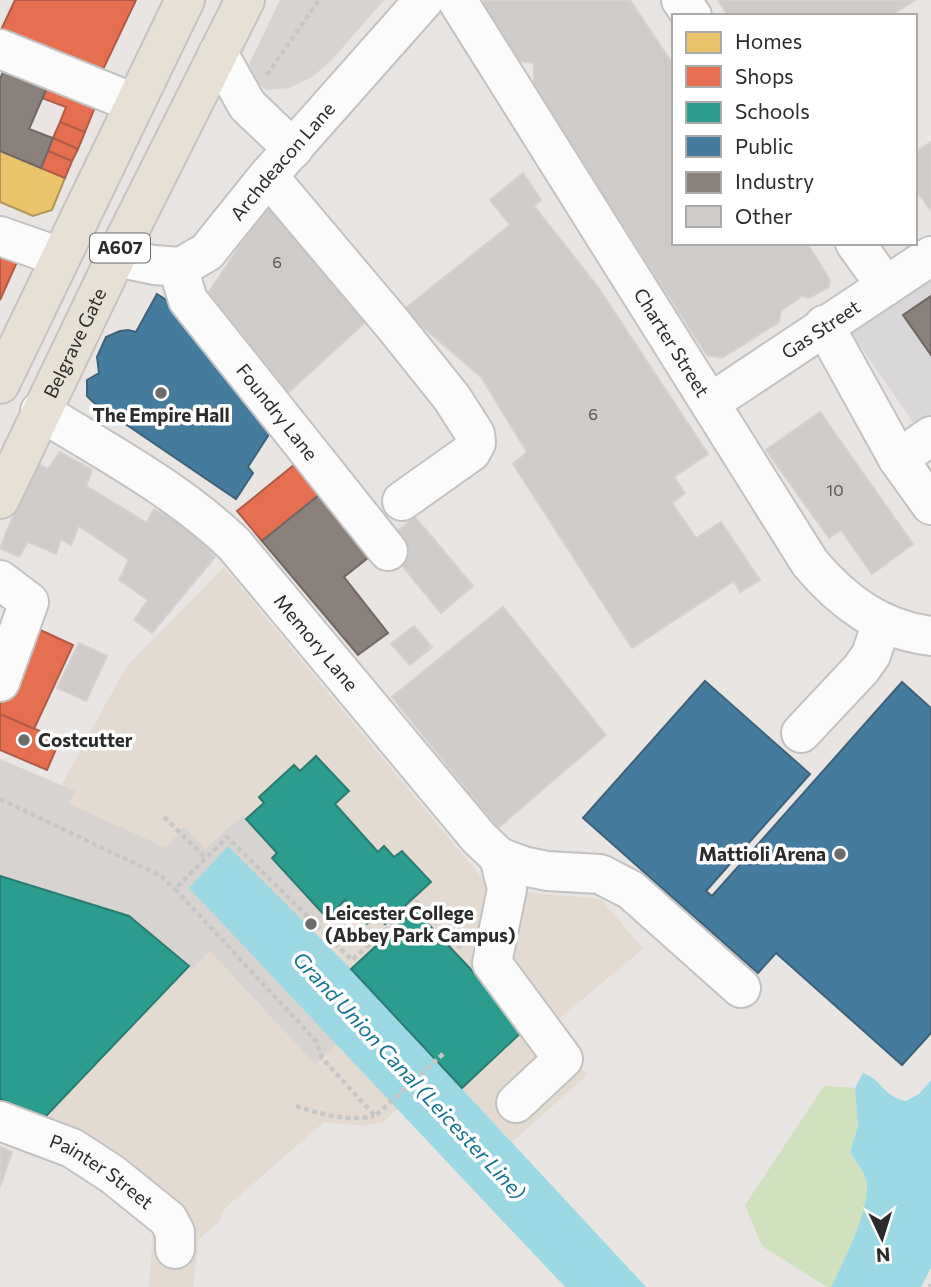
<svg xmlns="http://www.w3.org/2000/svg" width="931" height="1287" font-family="Commissioner,sans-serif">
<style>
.industrial{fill:#d9d7d9}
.education{fill:#e3dbd1}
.green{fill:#d0e1be}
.plaza{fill:#d7d3d0}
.water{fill:#9cd9e4}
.homes{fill:#e9c46a;stroke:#b09657;stroke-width:2}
.shops{fill:#e76f51;stroke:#af5b46;stroke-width:2}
.schools{fill:#2a9d8f;stroke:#2a7b71;stroke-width:2}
.public{fill:#457b9d;stroke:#3d637b;stroke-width:2}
.industry{fill:#8a817c;stroke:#6e6764;stroke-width:2}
.building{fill:#cecbc9;stroke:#d4d1ce;stroke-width:2}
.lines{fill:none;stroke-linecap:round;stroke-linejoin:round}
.minor-casing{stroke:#c3c2c2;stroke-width:42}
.major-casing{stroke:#c5c3c2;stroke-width:42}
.path{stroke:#c6c6c6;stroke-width:4.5;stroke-dasharray:5 3.5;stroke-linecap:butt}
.minor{stroke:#fcfbfb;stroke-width:38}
.major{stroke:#e6e0d5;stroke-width:38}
.poi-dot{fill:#6e6c6b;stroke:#fff;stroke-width:2.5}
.labels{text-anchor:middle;stroke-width:7;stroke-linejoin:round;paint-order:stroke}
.number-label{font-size:16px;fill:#565554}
.shield{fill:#fff;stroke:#6b6b6b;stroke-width:2}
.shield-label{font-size:18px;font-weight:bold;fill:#2b2b2b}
.street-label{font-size:19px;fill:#2b2b2b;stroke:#fff}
.poi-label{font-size:19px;font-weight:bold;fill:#2b2b2b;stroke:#fff;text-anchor:start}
.water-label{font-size:21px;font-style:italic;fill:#187692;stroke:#fff}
</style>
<rect width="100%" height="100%" fill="#e9e5e2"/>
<path class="industrial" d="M931,280V448L852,334Z"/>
<path class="education" d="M224,567L487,884L524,892L601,899L643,949L549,1027L587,1075L512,1142L444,1069L383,1122L364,1126L324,1122L224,1209L219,1222L199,1239L193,1287H149L153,1230L100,1181L0,1112V759L61,786L126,667Z"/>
<path class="green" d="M824,1086L855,1088L858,1126L850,1152C855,1161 867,1175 867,1185C869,1214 844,1261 831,1287H827L762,1246L745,1205Z"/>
<path class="plaza" d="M280,0H384L331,61L312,77L289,88L267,90L254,82L249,64Z
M0,759L75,791L69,804L166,848L184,827L205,849L243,815L277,853L272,858L327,918L313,931L228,847L189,888L337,1044L315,1064L210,951L192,969L129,916L0,876Z"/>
<path class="water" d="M228,846L351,969L646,1287H565L189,888Z
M863,1073C883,1080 882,1096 906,1101L919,1094L931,1080V1268L921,1287H831C844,1261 868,1214 867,1185C867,1175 855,1161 850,1152L858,1126L855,1088Z"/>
<path class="homes" d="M0,151L65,178L52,210L33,216L0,202Z"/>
<path class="shops" d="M15,0H136L98,80L0,32Z
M49,83L95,107L85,132L60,122L66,107L42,98Z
M60,122L85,132L78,149L53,138Z
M53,138L78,149L72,161L48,151Z
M48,151L72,161L65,178L41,168Z
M0,245L21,253L0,300Z
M294,465L319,495L262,541L237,511Z
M12,617L73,645L34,729L0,714V644Z
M0,714L49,735L45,745L56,749L47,770L0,750Z"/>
<path class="schools" d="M316,756L349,791L335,804L378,852L384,846L394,857L402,851L431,882L385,924L377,916L367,924L345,900L327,918L272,858L277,853L246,819L264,803L259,797L294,765L300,771Z
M0,876L129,916L189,966L45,1117L0,1099Z
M415,910L526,1028L462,1088L351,969Z"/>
<path class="public" d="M157,294L189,314L183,326L208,344L273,428L248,467L253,473L236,499L93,402L87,396V380L99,373L97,357L106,337L120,331L128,330L136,332Z
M705,681L810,774L706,891L712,896L902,682L931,708V1033L902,1065L776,953L758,973L583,818Z"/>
<path class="industry" d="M6,65L49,83L29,129L53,138L41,168L0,151V79Z
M931,296V355L903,315Z
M319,495L369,557L344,577L388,633L358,655L262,541Z"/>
<path class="building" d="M484,0H630L674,66V243H807L830,280L829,287L809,298L802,296L781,311L779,322L722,358L707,355L534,90V63L517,61L483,5Z
M718,0H915L890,16H728Z
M931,142V211L919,194L915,196V152Z
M523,173L541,200L534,206L598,287L708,454L674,477L685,493L672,503L696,538L721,522L760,580L740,592L734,581L632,648L513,464L527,452L481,377L403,310L510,225L490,200Z
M269,203L371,317L277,403L200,305Z
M820,412L913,544L872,574L841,530L829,538L766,450Z
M60,452L92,470L86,486L147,523L154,509L192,530L215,557L152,633L134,620L148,600L119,580L129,560L79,526L71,545L61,539L56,554L28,542L19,557L0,548L35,462L48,469Z
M415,517L473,586L441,613L394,556L390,537Z
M503,607L606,735L498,828L392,697Z
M414,626L432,647L410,665L391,644Z
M79,643L107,656L86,701L57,688Z
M0,1147L12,1152L0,1187Z"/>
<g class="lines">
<defs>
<g id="minor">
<path id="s1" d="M457,0L810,563C842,601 880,630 931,636"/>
<path d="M681,0L692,16"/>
<path d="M0,49L134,103"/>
<path d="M218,53L247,105L293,149"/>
<path d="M268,176L392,323L452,398L475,434L476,443L471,452L402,501"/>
<path d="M0,236L60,257"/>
<path d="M855,243L886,286"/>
<path id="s2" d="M116,257L154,265L181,267L207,252L268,176L424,0"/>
<path id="s3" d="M181,267L183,284L188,300L388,551"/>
<path d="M824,325L898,459L931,505"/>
<path id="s4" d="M710,403L931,256"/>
<path id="s5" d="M40,411C106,452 178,490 234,544L479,838L499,857L523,866L547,871L600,874L631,890L741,988"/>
<path d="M898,459L931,436"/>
<path d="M0,580L29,602L0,682"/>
<path d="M801,733L861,669L871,655L882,622"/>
<path d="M499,857L507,889L492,963L563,1059L516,1103"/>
<path id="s6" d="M0,1121L72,1148L112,1174L168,1219L175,1232V1249"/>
</g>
<g id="major">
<path d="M0,384L185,0"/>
<path id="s7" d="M0,499L116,257L245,0"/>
</g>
</defs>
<use href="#minor" class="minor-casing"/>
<use href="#major" class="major-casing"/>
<path class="path" d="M267,75L319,0
M0,799L161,876L175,889
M164,817L206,858
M443,1054L375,1116L322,1058L316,1041L175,889L227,837L352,960L417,902L461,948
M296,1106C320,1114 348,1122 374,1116
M930,1287L931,1284"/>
<use href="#minor" class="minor"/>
<use href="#major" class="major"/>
</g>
<g class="poi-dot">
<circle cx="161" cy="393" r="7"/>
<circle cx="24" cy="740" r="7"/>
<circle cx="840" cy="854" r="7"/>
<circle cx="311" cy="924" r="7"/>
</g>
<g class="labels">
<g class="number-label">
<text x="277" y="268">6</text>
<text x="593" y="420">6</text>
<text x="835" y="496">10</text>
</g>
<rect class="shield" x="90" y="233.5" width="60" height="29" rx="5"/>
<g class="shield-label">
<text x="120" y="254">A607</text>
</g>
<g class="street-label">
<text dy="7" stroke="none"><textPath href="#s2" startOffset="214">Archdeacon Lane</textPath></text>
<text dy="7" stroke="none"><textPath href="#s4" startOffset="133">Gas Street</textPath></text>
<text dy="7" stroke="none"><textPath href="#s7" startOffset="173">Belgrave Gate</textPath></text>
<text dy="7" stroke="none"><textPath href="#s1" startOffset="404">Charter Street</textPath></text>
<text dy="7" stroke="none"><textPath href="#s3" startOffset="177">Foundry Lane</textPath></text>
<text dy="7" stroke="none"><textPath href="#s5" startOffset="364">Memory Lane</textPath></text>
<text dy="7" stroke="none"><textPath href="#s6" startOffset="114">Painter Street</textPath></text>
</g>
<g class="poi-label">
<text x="161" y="422" text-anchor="middle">The Empire Hall</text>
<text x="38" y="747">Costcutter</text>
<text x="826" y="861" text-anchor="end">Mattioli Arena</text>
<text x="325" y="920">Leicester College<tspan x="325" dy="22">(Abbey Park Campus)</tspan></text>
</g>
<g class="water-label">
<text transform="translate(409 1076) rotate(47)" y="7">Grand Union Canal (Leicester Line)</text>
</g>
</g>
<rect x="672" y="14" width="245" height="231" fill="#ffffff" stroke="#aaaaaa" stroke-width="2"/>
<rect x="686" y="32" width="35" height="21" fill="#e9c46a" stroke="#aaaaaa" stroke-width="2"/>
<text x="735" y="49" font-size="21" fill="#2b2b2b">Homes</text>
<rect x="686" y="66" width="35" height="21" fill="#e76f51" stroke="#aaaaaa" stroke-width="2"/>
<text x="735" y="84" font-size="21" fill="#2b2b2b">Shops</text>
<rect x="686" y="102" width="35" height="21" fill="#2a9d8f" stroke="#aaaaaa" stroke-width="2"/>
<text x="735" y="119" font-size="21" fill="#2b2b2b">Schools</text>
<rect x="686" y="136" width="35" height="21" fill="#457b9d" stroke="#aaaaaa" stroke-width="2"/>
<text x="735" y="154" font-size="21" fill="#2b2b2b">Public</text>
<rect x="686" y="172" width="35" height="21" fill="#8a817c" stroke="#aaaaaa" stroke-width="2"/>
<text x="735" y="189" font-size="21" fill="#2b2b2b">Industry</text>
<rect x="686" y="206" width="35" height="21" fill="#cecbc9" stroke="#aaaaaa" stroke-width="2"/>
<text x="735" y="224" font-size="21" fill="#2b2b2b">Other</text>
<g transform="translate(882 1238) rotate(176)" stroke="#ffffff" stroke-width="5" paint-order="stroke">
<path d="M0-5L12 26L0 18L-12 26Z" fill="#2b2b2b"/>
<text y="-10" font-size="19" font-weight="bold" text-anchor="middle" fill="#2b2b2b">N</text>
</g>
</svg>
